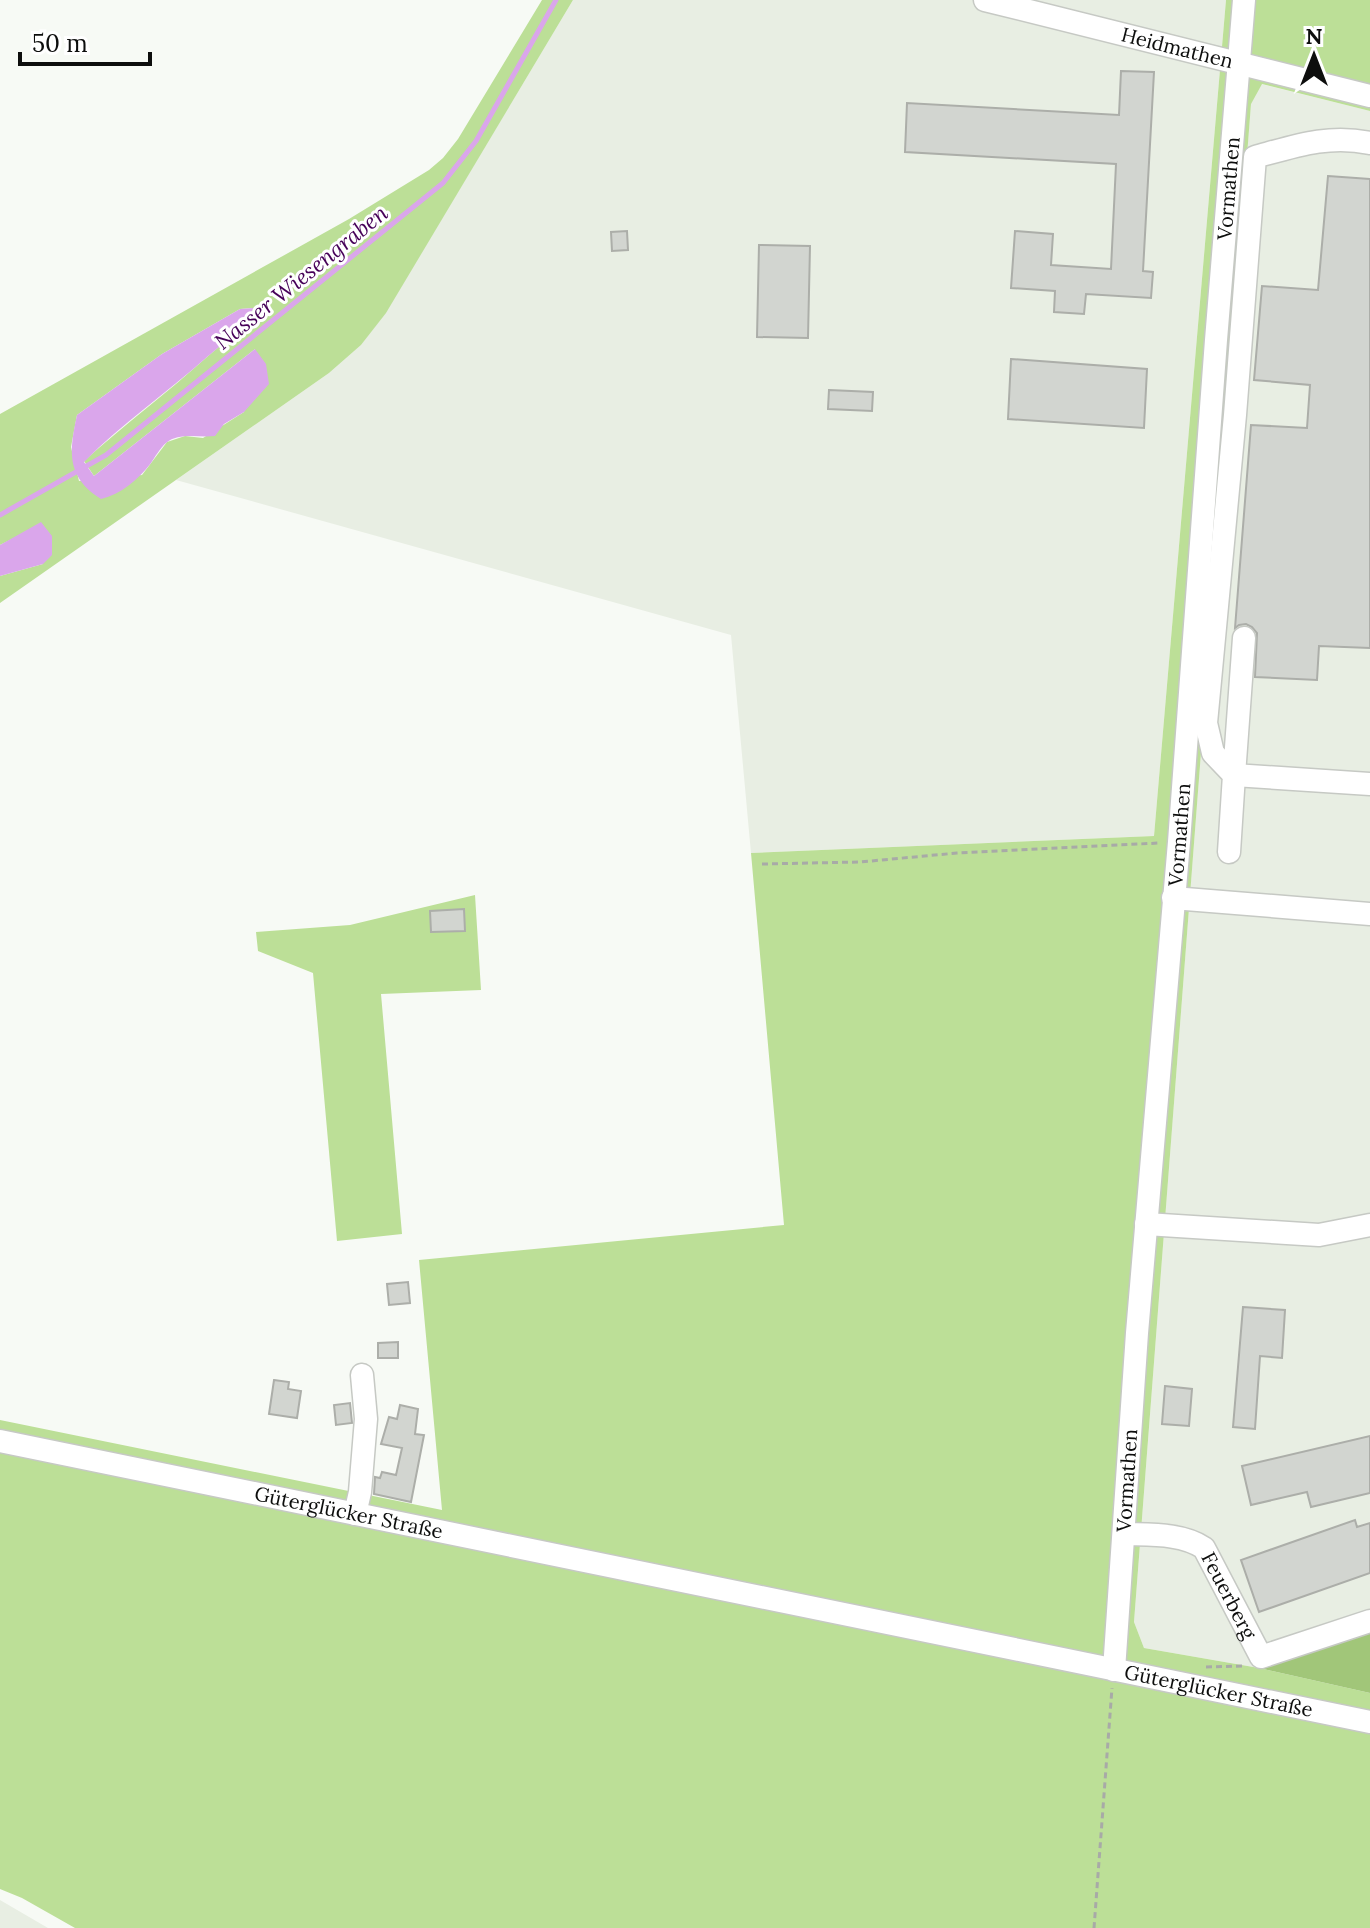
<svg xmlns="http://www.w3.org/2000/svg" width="1370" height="1928" font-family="Lora,serif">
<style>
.built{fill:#e8eee3}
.green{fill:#bcdf97;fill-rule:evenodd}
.forest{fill:#a1c679}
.water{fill:#daa6eb}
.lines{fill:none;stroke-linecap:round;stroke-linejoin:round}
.stream{stroke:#daa6eb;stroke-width:5}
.building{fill:#d2d5d0;stroke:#acaea9;stroke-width:2}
.minor-casing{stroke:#c6c9c4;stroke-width:25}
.path{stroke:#a8aaa7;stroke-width:3;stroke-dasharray:6 4;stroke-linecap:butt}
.minor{stroke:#fff;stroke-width:22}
.labels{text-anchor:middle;stroke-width:6;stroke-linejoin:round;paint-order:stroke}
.street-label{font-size:20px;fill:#0d0e0d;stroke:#fff}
.water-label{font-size:22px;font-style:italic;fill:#460158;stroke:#fff}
</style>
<rect width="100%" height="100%" fill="#f7faf5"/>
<path class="built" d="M573,0H1226L1154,836L751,853L731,635L176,480L329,373L361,345L386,312Z
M1261,84L1370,111V1630L1259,1668L1144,1648L1134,1622L1251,103Z
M0,1900L48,1928H0Z"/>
<path class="green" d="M542,0H573L386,313L361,345L329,373L0,603V576L43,564L14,538L0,545V414L349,219L429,170L443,158L458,139ZM253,308C243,329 224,342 207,357C167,393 124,425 84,461L94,476L255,349L244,412L203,438L185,436L167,442L142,475L79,481L71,447L77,415L162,354L240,309Z
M1226,0H1370V111L1262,84L1251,104L1134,1622L1144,1648L1259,1668L1370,1693V1928H75L22,1898L0,1889V1420L442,1510L419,1260L784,1225L751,853L1154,836Z
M475,895L481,990L381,994L402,1234L337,1241L313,973L258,951L256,932L350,925Z"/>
<path class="forest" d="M1370,1630V1693L1259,1668Z"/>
<path class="water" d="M254,308C241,330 226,341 207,357C167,393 122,423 84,462L94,476L255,349L266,364L269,384L244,412L224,424L215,436C199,438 179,432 166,443C160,448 155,457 151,463C138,480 121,494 101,499C66,477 69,452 77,415L162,354L240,309Z
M41,522L52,536V555L43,564L0,576V545Z"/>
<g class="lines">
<path class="stream" d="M0,515L106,455L443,183L476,141L556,0"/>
</g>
<path class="building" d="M1121,71L1154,72L1143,271L1153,272L1151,298L1086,294L1084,314L1054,312L1055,291L1011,288L1015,231L1053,234L1051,265L1111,269L1116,164L905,152L907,103L1119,115Z
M1328,176L1370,179V648L1319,646L1317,680L1255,677L1257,633L1252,627L1246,624L1239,625L1235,628L1251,425L1307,428L1310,385L1254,380L1262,286L1318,290Z
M627,231L628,250L612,251L611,232Z
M759,245L810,246L808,338L757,337Z
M1011,359L1147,369L1144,428L1008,419Z
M829,390L873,392L872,411L828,409Z
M464,909L465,931L431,932L430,911Z
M408,1282L410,1303L389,1305L387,1284Z
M1243,1307L1285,1310L1282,1358L1260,1356L1255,1429L1233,1427Z
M398,1342V1358H378V1343Z
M274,1380L289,1382L288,1389L301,1391L297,1418L269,1414Z
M1165,1386L1192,1389L1189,1426L1162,1424Z
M350,1403L352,1423L336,1425L334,1405Z
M400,1405L418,1409L415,1434L424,1435L411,1502L374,1494L375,1477L380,1478L382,1472L396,1475L402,1448L381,1444L389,1417L397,1419Z
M1370,1436V1493L1311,1507L1307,1492L1251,1505L1242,1466Z
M1355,1520L1357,1527L1370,1523V1573L1259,1612L1241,1560Z"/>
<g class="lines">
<defs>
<g id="minor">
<path id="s1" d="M985,0L1370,96"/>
<path d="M1244,638L1234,775L1370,784"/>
<path d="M1229,852L1234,775L1213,753L1206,723L1235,415L1255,157C1295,146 1329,134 1370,143"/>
<path d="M1173,898L1370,914"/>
<path d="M1146,1224L1319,1235L1370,1225"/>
<path id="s2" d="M0,1441L1370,1722"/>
<path d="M355,1514L360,1492L366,1419L362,1375"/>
<path id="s3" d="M1124,1534C1150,1535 1182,1533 1204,1548L1261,1657L1370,1621"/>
<path id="s4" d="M1114,1670L1137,1333L1179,842L1216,340L1244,0"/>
</g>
</defs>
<use href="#minor" class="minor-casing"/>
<path class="path" d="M762,864L860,862L957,853L1159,843
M1206,1667L1242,1666
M1094,1928L1112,1688"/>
<use href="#minor" class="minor"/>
</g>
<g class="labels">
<g class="street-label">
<text dy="7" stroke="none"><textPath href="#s1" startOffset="198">Heidmathen</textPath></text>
<text dy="7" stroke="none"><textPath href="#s4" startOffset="1486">Vormathen</textPath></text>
<text dy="7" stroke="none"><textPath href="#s4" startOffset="838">Vormathen</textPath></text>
<text dy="7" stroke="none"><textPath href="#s4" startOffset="190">Vormathen</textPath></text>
<text dy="7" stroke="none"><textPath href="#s2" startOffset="356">Güterglücker Straße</textPath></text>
<text dy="7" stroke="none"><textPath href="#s3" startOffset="136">Feuerberg</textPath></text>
<text dy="7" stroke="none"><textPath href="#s2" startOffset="1244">Güterglücker Straße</textPath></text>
</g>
<g class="water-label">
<text transform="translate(301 277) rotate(-39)" y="8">Nasser Wiesengraben</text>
</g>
</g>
<g transform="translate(1314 56)" stroke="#ffffff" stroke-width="6" paint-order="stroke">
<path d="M0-6L14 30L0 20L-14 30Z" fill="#0d0e0d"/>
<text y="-12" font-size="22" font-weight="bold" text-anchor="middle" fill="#0d0e0d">N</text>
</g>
<path d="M20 52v12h130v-12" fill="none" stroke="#0d0e0d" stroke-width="4"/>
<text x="32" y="52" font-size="24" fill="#0d0e0d" stroke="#ffffff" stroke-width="6" paint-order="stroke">50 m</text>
</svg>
